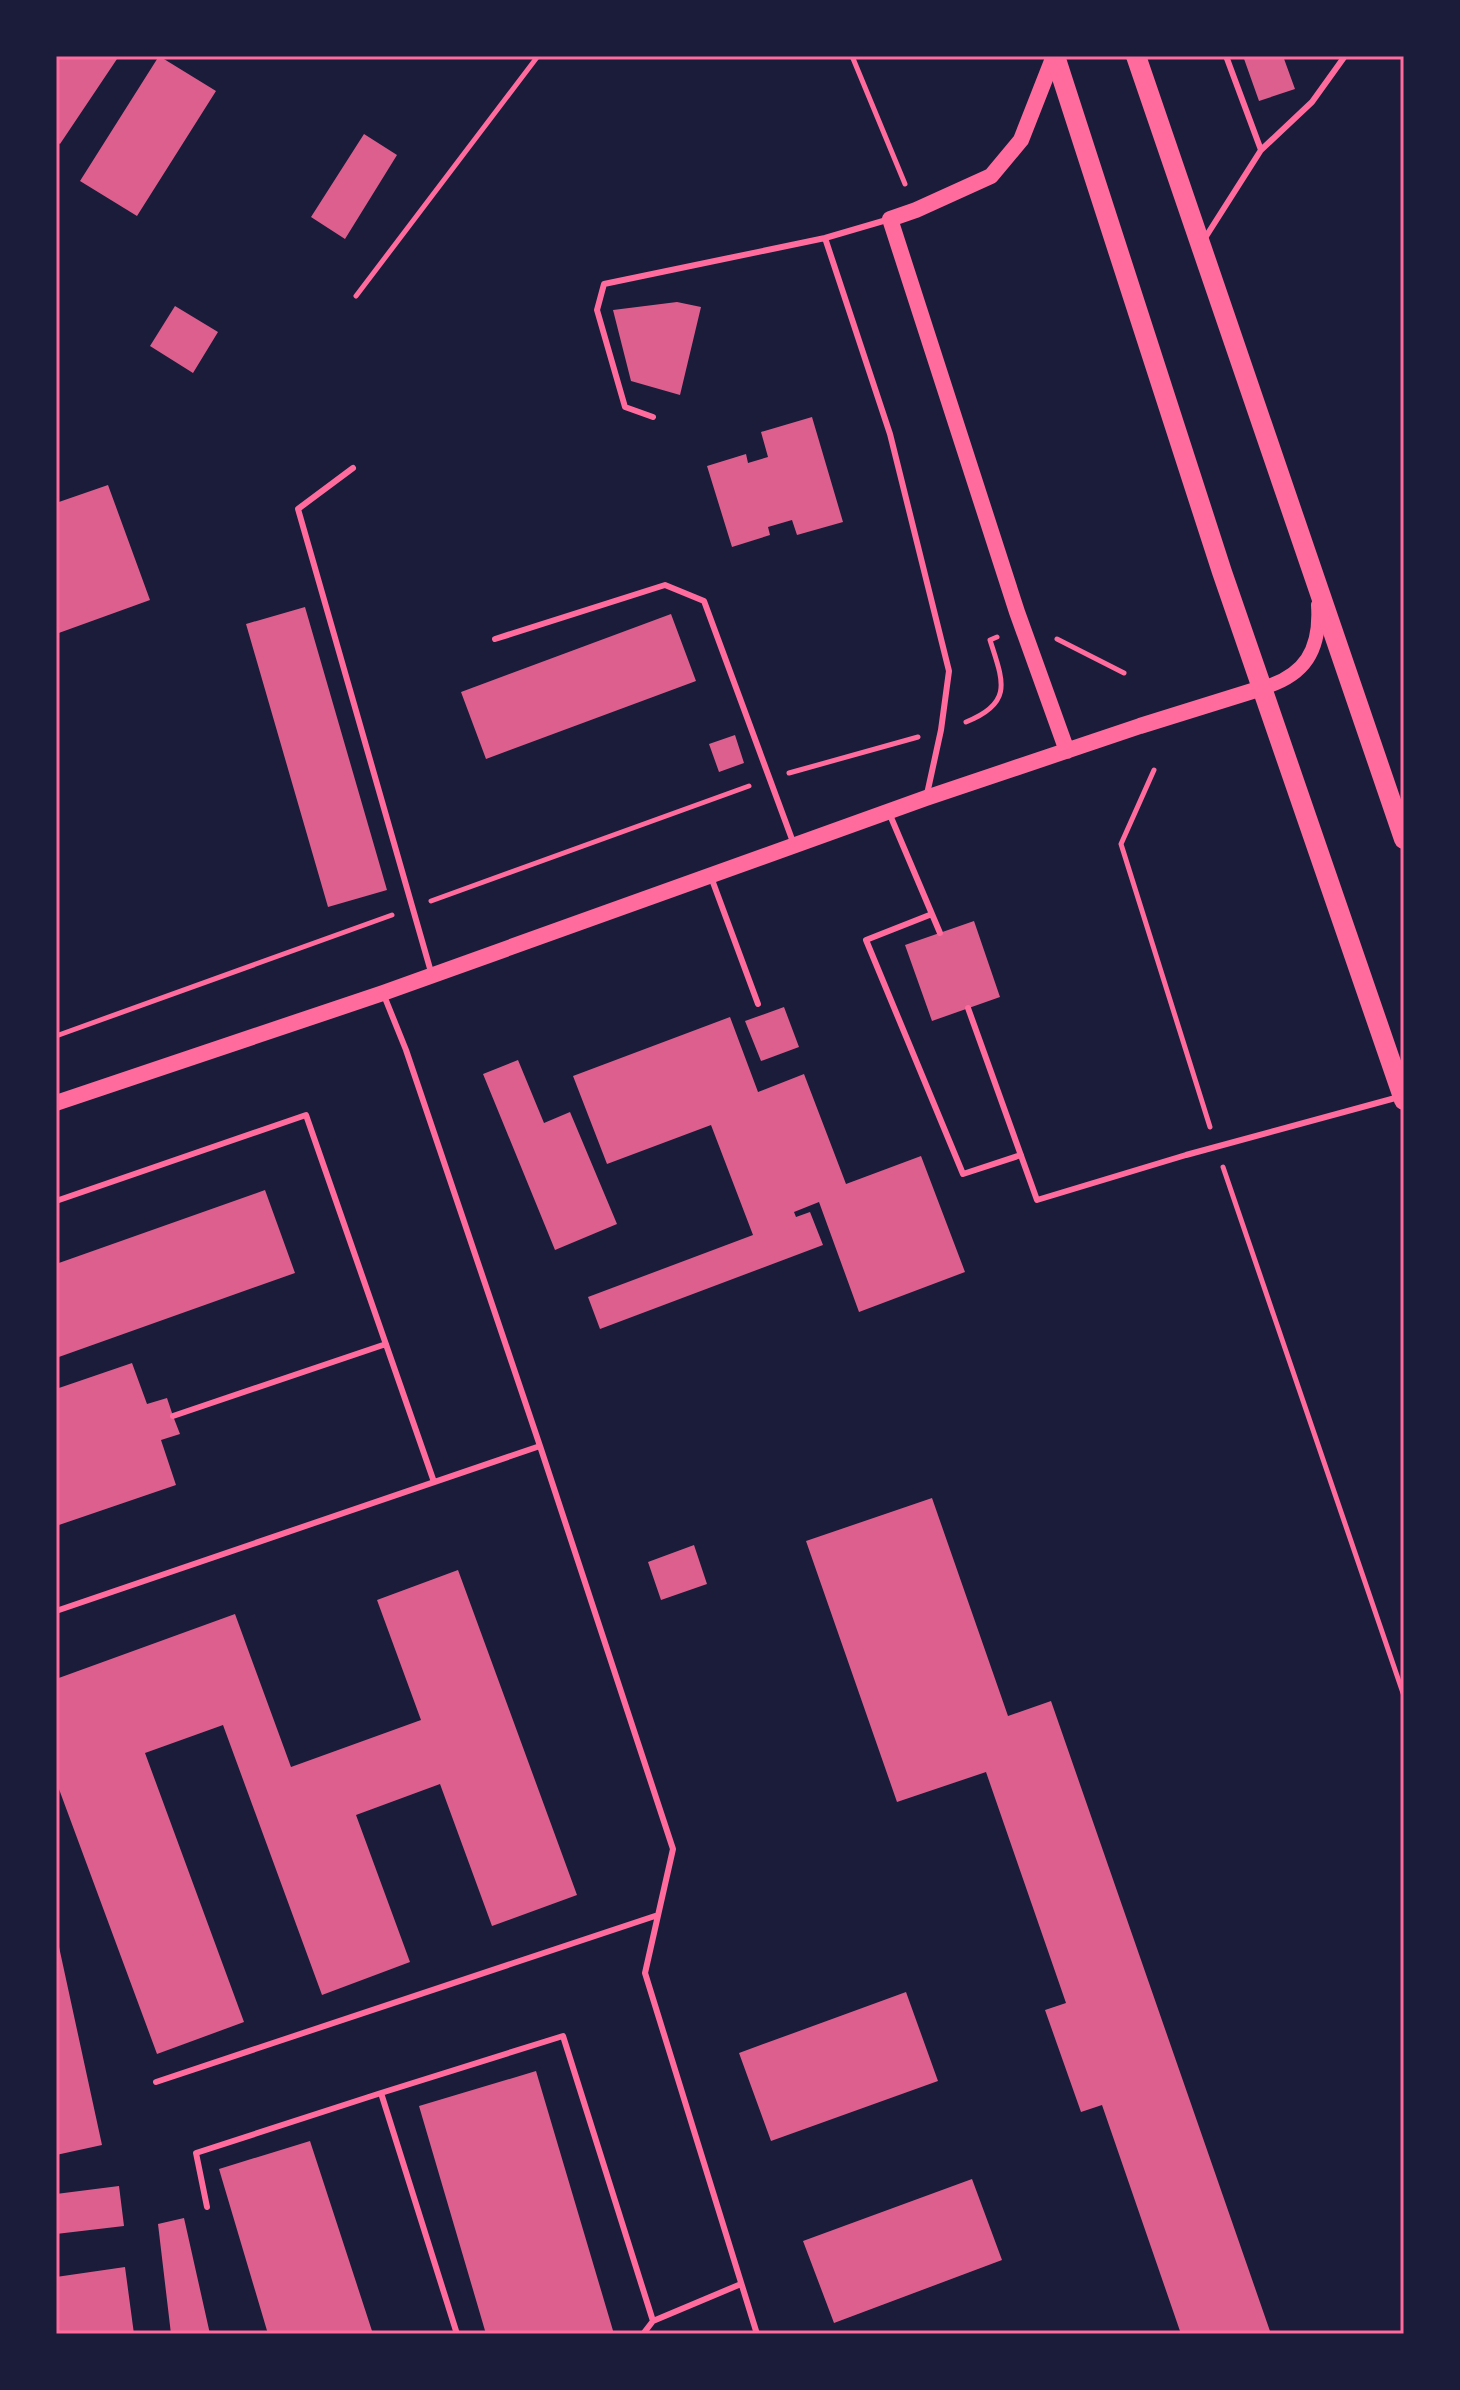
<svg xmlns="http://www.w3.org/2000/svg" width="1460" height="2390" font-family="Overpass,sans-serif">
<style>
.building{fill:#dd5f8e}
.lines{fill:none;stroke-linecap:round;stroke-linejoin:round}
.path{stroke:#ff6b9d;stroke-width:5}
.service{stroke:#ff6b9d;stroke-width:6}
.tertiary{stroke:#ff6b9d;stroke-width:14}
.secondary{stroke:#ff6b9d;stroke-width:16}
.primary{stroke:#ff6b9d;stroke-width:20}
.neatline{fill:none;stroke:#ff6b9d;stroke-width:3}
</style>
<rect width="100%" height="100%" fill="#1b1b3a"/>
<path class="building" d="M56,56H119L60,144L56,141Z
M159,56L216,91L137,216L80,181Z
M1243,56H1283L1295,89L1259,101Z
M364,134L397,155L345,239L311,217Z
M677,302L701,307L680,395L631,381L613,310Z
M175,306L218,332L193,373L150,346Z
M812,417L843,522L797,535L792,520L768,527L770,535L732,547L707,466L746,454L748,463L768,457L761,432Z
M108,485L150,600L56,634V503Z
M305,607L387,890L328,907L246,624Z
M671,614L696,681L486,759L461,692Z
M735,735L744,763L719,772L709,744Z
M974,921L1000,997L932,1021L905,945Z
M784,1007L799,1047L761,1061L745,1021Z
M730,1017L758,1092L804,1074L846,1184L921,1156L965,1272L859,1312L819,1202L794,1212L796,1217L810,1212L823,1245L600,1329L588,1297L753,1235L711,1125L607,1164L573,1076Z
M518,1060L544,1123L570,1112L617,1224L555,1250L483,1074Z
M265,1190L295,1273L56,1358V1264Z
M132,1363L147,1404L167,1398L173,1416L180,1434L161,1440L176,1485L56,1526V1389Z
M932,1498L1008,1716L1051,1701L1271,2334H1181L1102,2105L1081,2112L1045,2010L1066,2003L986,1772L897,1802L806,1541Z
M694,1545L707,1584L661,1600L648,1562Z
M458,1570L577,1895L492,1926L440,1784L356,1815L410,1962L322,1995L223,1725L145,1753L244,2022L157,2054L56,1781V1679L235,1614L291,1767L421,1720L377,1600Z
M56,1933L102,2145L56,2155Z
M906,1992L938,2081L771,2141L739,2053Z
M536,2071L614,2334H486L419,2106Z
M310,2141L373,2334H268L219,2169Z
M972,2179L1002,2260L834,2323L803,2241Z
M119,2186L124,2226L56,2234V2194Z
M184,2218L210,2334H171L158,2224Z
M125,2267L134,2334H56V2277Z"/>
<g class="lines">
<path class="path" d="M852,56L905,184
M356,296L538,56
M1057,639L1124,673
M966,722C1014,703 1003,681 990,640L997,637
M1154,770L1121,844L1210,1127
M789,773L918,737
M431,901L749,786
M56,1036L392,915
M1223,1167L1404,1696"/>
<path class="service" d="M1261,150L1312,102L1345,56
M825,238L890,434L949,671L941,730L927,794
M1205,238L1261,150L1226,56
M653,417L625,407L597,310L604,284L825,238L890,219
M353,468L298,509L431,972
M495,639L665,585L704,601L793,842
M890,815L940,933
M711,877L758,1004
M932,914L866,940L963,1174L1021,1155
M968,1008L1037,1200L1186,1155L1399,1097
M56,1201L306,1115L434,1482
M173,1416L386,1344
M540,1446L673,1849L645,1973L757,2334
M56,1611L540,1446L406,1050L383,993
M156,2082L658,1915
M207,2207L196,2153L381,2093
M457,2334L381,2093L563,2036L653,2321
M643,2334L653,2321L741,2284"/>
<path class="tertiary" d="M1262,688C1305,676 1321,650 1318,605"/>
<path class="secondary" d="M1054,56L1021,140L991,176L916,210L890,219L1017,612L1067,751
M56,1103L383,993L926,798L1140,726L1262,688"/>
<path class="primary" d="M1055,56L1222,572L1404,1100
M1136,56L1404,839"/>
</g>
<rect width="1460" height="2390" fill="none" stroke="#1b1b3a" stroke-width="116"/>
<rect x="58" y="58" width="1344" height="2274" class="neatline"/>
</svg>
